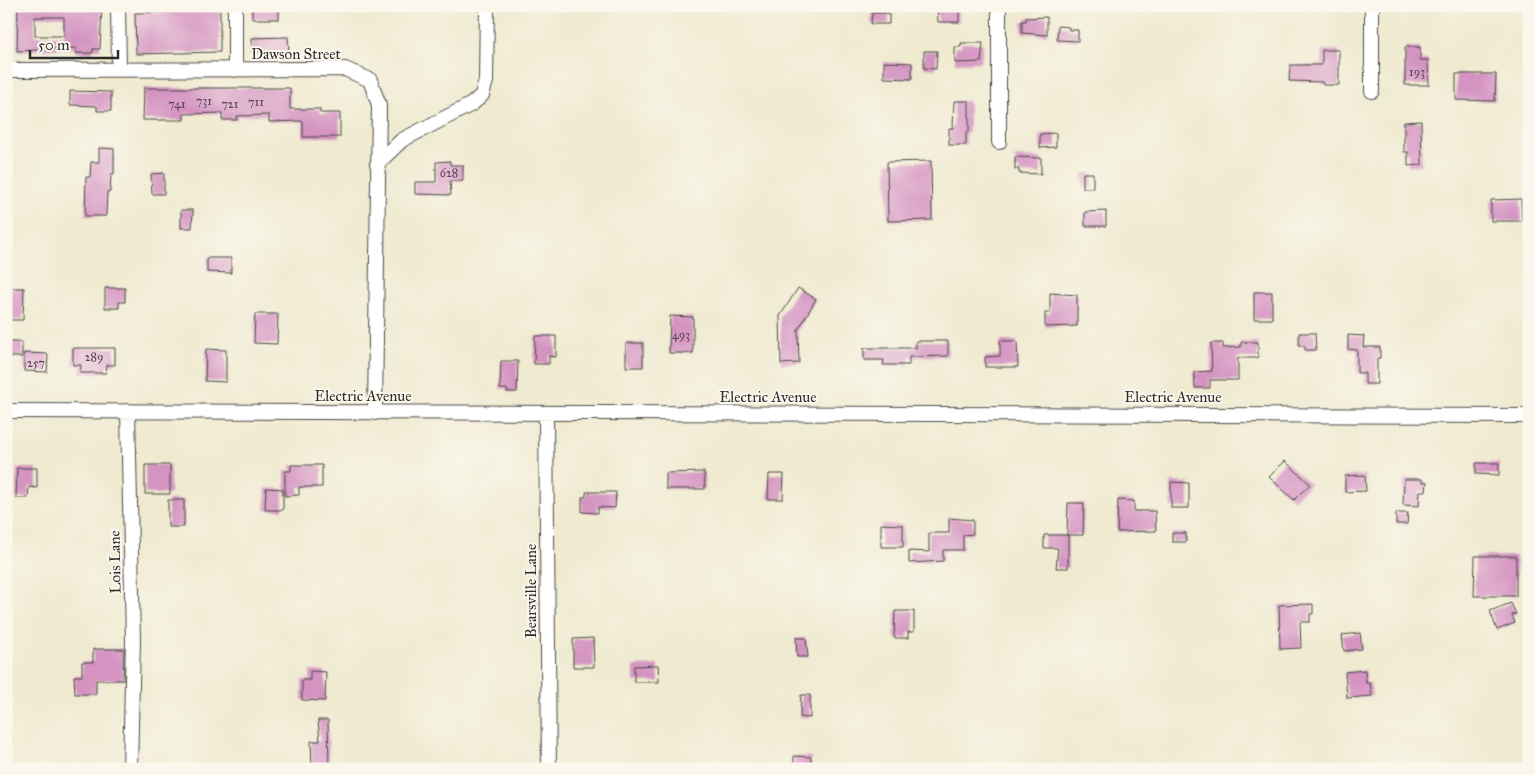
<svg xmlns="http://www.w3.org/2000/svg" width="1535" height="775" font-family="'IM FELL Great Primer',serif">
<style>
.building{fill:#d493c1;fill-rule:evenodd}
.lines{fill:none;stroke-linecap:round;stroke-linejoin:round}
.minor-casing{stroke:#484844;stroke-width:16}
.minor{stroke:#fff;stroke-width:14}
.labels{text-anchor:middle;stroke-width:4;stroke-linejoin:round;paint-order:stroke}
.number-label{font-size:12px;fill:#554550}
.street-label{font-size:15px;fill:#2b2b2b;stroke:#fbf7ec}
</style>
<rect width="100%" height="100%" fill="#fbf7ec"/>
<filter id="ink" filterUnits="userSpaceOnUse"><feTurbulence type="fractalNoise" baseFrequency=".02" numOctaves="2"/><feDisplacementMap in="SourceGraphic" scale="10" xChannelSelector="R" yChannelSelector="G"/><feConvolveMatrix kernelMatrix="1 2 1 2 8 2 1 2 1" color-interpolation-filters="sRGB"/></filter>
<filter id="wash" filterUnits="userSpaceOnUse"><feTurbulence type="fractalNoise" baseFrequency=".0096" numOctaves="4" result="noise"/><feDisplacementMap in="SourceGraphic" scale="20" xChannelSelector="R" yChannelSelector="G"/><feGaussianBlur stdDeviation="1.12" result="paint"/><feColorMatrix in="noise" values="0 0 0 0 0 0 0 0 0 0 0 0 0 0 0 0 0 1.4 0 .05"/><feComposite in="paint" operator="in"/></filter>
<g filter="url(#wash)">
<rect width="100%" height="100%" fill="#efead0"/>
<g id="blocks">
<path class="building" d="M18,6H102L100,49H93V53H76V48L17,51ZM35,17H64V36H35Z
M182,6H220V52L136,54L135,13L182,12Z
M252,6H279V19H252Z
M937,6H959V22H938Z
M872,13H889V24H871Z
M1047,17V35L1022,33V21H1026V18Z
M1058,26L1069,27V30H1078V41L1057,40Z
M288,37L289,52H252V38Z
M961,43H983L981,62L955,63V47H961Z
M1405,47H1420V60H1428L1429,85H1405Z
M1322,50H1339V85H1323L1322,82L1289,81L1290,65H1322Z
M924,51H937L936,69L924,68Z
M884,62L912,63V79L884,78Z
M1456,74H1496L1495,101L1456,100Z
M144,88H290V109H320V113H340V137H303V121L269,122V115L237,116V120H222V113L184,114V120H143Z
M70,91L111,92V111H97V106L70,105Z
M954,101H969V132H966V145H949V128H953Z
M1421,121L1422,165L1408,166V152H1404V122Z
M1056,133V147L1040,148V134Z
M99,148L114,149V174H111L110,192H107L106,216H85L86,177H90L91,162H99Z
M1015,157L1041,158V174L1019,173V169H1015Z
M450,161V165H463V181H450L451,195L415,194V182H436V162Z
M931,161L932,220L888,221L887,162Z
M164,173V194H152L151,174Z
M1083,173H1093V188H1083Z
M1521,199L1522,221H1491V200Z
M181,210H193L192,228H181Z
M1106,211V226H1085V212Z
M207,258H231V273L207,272Z
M6,288H24L23,320H10V298H6Z
M105,288H125V302H119V308H105Z
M798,288L816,299L798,330L799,363L781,364L780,316Z
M1254,292H1272V319H1254Z
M1050,293L1077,295V326L1045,327V313H1050Z
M255,314H278L277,344L254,343Z
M670,316L693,317V353H669Z
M1299,333H1315L1316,350H1305V346H1299Z
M1348,335L1364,336L1363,347H1380V358H1377V384H1365V373H1357V350L1348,349Z
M535,336H556V357L549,356V364H534Z
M916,341H948V356L909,357V365H883L884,360H864V348H916Z
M1000,341H1017L1018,367H985V357L1000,356Z
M9,342H22V357H9Z
M1241,342H1258V358H1238V380H1210V388H1195L1194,372L1212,371L1211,343H1223V348L1241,347Z
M626,343H643V367H626Z
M73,348H115V365H107L106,373H80L81,365H73Z
M206,349L226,350V382L205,381Z
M24,353L48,354L47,372L24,371Z
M501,361H518L517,392H507V389H500Z
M1285,461L1310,484L1294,500L1269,477Z
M1476,463H1499V475L1476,474Z
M145,465H170V494H145Z
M291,465H322V487H299V495L285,496V471H291Z
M17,468H37V488L29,487L28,498H16Z
M704,472L705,489H666V473Z
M769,474H784L783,499H768Z
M1365,475L1366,491L1345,492V476Z
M1404,479H1422V482H1427L1426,491H1420L1419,506L1403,505Z
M1171,482L1189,483V508H1171Z
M266,488L283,489V510H265Z
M586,492H616L615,508L598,507V513L582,512V497H586Z
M168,500H184V527H168Z
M1118,500L1134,501V511H1155L1156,531L1117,532Z
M1068,503H1084L1083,535H1067Z
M1396,513H1408L1407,524H1396Z
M949,518L973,520V534L963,535V550H943V561L909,563V551L929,552V533H949Z
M881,524L903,525V547H881Z
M1172,533H1186V542H1172Z
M1044,535H1068V568H1056L1058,548H1044Z
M1475,556H1516V596H1474Z
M1511,603L1516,614L1512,615L1515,623L1497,630L1490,611Z
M1313,604V614H1310V622H1300L1301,648L1280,649L1279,605Z
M895,611H914V632H908V638H894Z
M1360,633L1362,649L1344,651L1342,635Z
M593,638L594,667H573V639Z
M796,638H806L808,657H797Z
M93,649H124L123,680H96V694H75L74,676H82V662H93Z
M658,665L659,682H634V666Z
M1365,670L1366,683H1370L1372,696L1347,698L1345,672Z
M310,671L326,672L325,701L302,700V680H310Z
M801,695H810V718L800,717Z
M318,720H328L329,768H312L311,741H320Z
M794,756L811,757V769H794Z"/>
</g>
</g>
<g filter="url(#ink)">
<use href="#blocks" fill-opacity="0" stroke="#484844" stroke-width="1"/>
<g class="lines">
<defs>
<path id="minor" d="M118,6L119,70
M1372,6V91
M6,70L345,69L370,80L379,105L375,413
M235,70V6
M999,142V6
M377,164L402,140L472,104L482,95L486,81L487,6
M6,411L1529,416
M128,411L133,640L130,769
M546,413L549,769"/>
</defs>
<use href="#minor" class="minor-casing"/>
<use href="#minor" class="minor"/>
</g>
</g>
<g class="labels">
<g class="number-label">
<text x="1417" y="76">193</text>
<text x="204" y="105">731</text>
<text x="256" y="106">711</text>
<text x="177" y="108">741</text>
<text x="230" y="108">721</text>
<text x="449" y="177">628</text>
<text x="681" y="339">493</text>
<text x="94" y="361">289</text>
<text x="36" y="367">257</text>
</g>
<g class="street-label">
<text x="296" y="59">Dawson Street</text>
<text x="363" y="401">Electric Avenue</text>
<text x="768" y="402">Electric Avenue</text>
<text x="1173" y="402">Electric Avenue</text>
<text transform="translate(115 562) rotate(-91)" y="5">Lois Lane</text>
<text transform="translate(531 591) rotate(-90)" y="5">Bearsville Lane</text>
</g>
</g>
<rect width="1535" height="775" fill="none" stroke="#fbf7ec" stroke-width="25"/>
<path d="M30 50v8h88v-8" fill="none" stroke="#2b2b2b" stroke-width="2.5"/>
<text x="38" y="50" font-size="15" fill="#2b2b2b" stroke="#fbf7ec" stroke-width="4" paint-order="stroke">50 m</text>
</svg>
